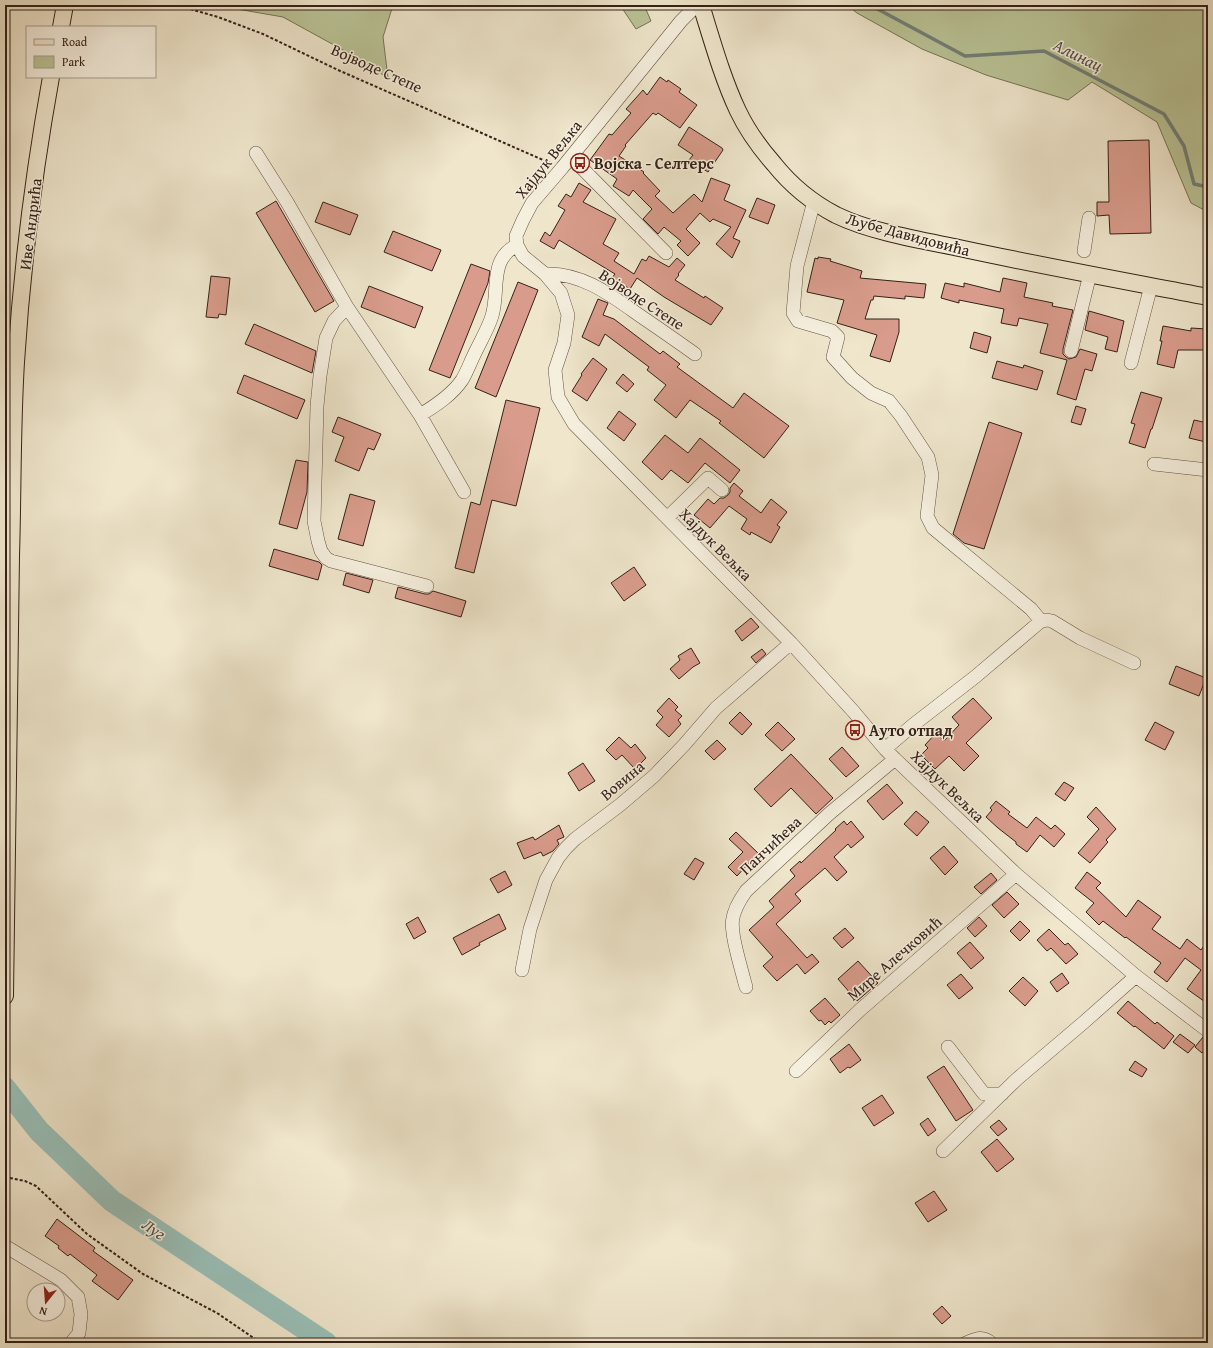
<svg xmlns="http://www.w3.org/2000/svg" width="1213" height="1348" font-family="'Gentium Book Plus',serif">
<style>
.green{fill:#bac497;stroke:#787258}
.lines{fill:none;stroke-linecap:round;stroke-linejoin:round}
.stream{stroke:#728078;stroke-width:3.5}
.river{stroke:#9ac0b8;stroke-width:22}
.building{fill:#d99c8c;stroke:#352118}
.minor-casing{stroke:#645245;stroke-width:14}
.major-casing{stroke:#352118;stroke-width:18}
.path{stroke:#352118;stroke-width:2;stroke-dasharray:3 2;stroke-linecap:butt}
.minor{stroke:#f5efde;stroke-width:13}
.major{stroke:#efe6cc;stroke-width:16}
.labels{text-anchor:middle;stroke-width:3;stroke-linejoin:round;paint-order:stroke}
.street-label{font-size:16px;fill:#352118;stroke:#f5efde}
.poi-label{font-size:16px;font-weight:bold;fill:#352118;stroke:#f5efde;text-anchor:start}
.water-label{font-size:17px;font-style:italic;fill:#535148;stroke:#f5efde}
</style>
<rect width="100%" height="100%" fill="#efe6cc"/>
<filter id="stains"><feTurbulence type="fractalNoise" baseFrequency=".005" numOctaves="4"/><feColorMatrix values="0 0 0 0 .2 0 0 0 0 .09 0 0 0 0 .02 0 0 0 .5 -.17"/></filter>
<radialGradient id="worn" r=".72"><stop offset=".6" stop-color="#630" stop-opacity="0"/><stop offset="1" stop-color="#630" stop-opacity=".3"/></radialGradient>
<path class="green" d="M214,5H393L383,37L388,78L343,50L283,17Z
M620,5H644L651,21L636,29Z
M847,5H1208V212L1191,203L1157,122L1092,82L1068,100L986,75L922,49L857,13Z"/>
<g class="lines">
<path class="stream" d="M870,5L965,56L1044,51L1164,114L1184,146L1194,184L1208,187"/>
<path class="river" d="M5,1088L39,1131L112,1201L326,1343"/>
</g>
<path class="building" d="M660,77L667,82L668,80L681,89L679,92L697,105L680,128L658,113L656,115L653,113L625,145L626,146L619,156L644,172L643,173L660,191L655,196L673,213L694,194L702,202L711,178L730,185L724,200L746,210L733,238L740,241L732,258L716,244L731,227L713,219L710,222L700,213L686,229L700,243L688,256L677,245L681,241L664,227L658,234L643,219L652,209L633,190L629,196L613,186L617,179L590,160L609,134L612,135L631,113L626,109L643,90L647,95Z
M689,127L722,148L723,150L708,172L689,160L693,155L678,145Z
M1149,140L1151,233L1110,234L1109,215L1097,216V202H1109L1108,141Z
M579,183L591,190L583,202L616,219L603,244L619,253L614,261L634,274L642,259L646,261L649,256L669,267L677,258L685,265L678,274L679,275L675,280L704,298L705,296L723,308L711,325L664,297L637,278L630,289L612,278L615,274L559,240L554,249L540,241L545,232L550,236L565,210L558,206L566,194L571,197Z
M757,198L775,205L768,224L749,217Z
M276,201L334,301L315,312L256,213Z
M323,202L358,215L350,235L315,222Z
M393,231L441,250L432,271L384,252Z
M818,257L831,259L830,261L862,271L860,278L926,284L924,298L905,296V299L874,296L873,300H871L865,319H899V332L890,362L870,356L877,335L837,323L844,300L807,292L815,258L818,259Z
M471,264L490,271L488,283L450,378L429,370Z
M211,276L230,278L226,315L219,314L218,318L206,317Z
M1003,278L1027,283L1024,297L1053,303L1052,306L1073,310L1063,349V354L1066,357L1069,359L1076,357L1080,349L1097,354L1092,371L1085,369L1076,400L1057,394L1067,360L1040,353L1048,324L1019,318L1017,326L1001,323L1004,309L959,300V303L941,298L945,283L964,287V283L1000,292Z
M518,282L538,290L496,397L475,388Z
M369,286L423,307L415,328L361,307Z
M598,299L608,303L603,315L614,319L660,354L663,351L680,364L677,367L733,408L744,393L789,426L764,458L719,423L721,421L690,400L676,418L654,400L666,385L647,370L649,367L605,334L599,346L582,337Z
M1089,311L1124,321L1117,352L1105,349L1108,337L1085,330Z
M254,324L316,351L312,373L245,344Z
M1163,326L1191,331V328L1207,329V331L1208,332V350H1178L1174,368L1157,364L1162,341H1160Z
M974,332L991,337L987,353L970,348Z
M593,358L607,369L587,401L572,391L582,375L581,374Z
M997,361L1023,368L1024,365L1043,371L1037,390L992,378Z
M623,374L634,384L627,392L616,383Z
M244,375L305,400L297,419L237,393Z
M1141,392L1162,398L1152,429H1151L1145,448L1129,443L1135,424L1131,423Z
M506,400L540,408L516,506L492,500L474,573L455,568L471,502L480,505Z
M1076,406L1086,409L1081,425L1071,422Z
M619,411L636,424L624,441L607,428Z
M338,417L381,434L374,450L368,448L359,471L335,461L344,437L332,432Z
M1194,420L1208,423V434L1206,442L1189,438Z
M989,422L1022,433L984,549L964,543L953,534Z
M665,435L688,453L700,438L740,470L730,483L705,463L688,483L671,470L662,480L642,462Z
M296,460L308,462L307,492L297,529L279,524Z
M734,483L743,491L739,496L761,513L771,499L787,512L777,525L780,527L771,543L751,532L750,535L741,529L747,519L729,506L710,528L694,515L708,499L714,504L720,498H724L728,495L730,492V488Z
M350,494L375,501L363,546L338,539Z
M274,549L319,562L322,565L318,580L269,566Z
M634,567L646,585L624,601L611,583Z
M346,573L373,580L369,593L343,585Z
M398,587L425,594H429L433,591L466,601L461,617L395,598Z
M751,618L759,627L742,641L735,631Z
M691,648L700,663L693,667L679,679L670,669L680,660L678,656Z
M762,649L766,654L756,663L751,657Z
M1176,666L1206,678L1199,696L1169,684Z
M669,698L678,707L675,710L682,716L678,720L681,724L669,737L656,725L663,717L657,711Z
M973,698L992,718L966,743L979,756L964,771L949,756L935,769L921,755L928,748L925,745L936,733L944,741L959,725L952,717Z
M740,712L752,724L742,735L729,723Z
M778,722L795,739L782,751L765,735Z
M1155,722L1174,732L1165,750L1145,740Z
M619,737L631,748L635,744L646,758L635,769L622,755L616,760L606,750Z
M717,740L726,749L714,760L705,751Z
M842,747L859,766L846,777L829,759Z
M791,754L833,798L816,814L791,788L771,807L754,789Z
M583,763L595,781L579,791L568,773Z
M1064,782L1074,788L1065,801L1055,794Z
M887,784L903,803L883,820L867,801Z
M996,801L1010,812L1008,814L1027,828L1036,817L1051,829L1055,825L1065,834L1054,847L1040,835L1027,852L1016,844V842L998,828L986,817L992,810L990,808Z
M1096,807L1116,829L1106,840L1108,842L1090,863L1078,853L1099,829L1087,817Z
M916,811L929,822L917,836L904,824Z
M844,821L847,825L851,821L864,837L851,848L848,844L834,857L847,872L837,881L825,868L795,894L801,901L776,924L807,958L812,954L819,962L805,974L797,964L777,981L763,966L773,957L749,930L774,907L769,901L795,876L790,870L800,861L801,863L836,830L835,829Z
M559,825L564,837L557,840L559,844L553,851L543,856L541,852L524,859L517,843L533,837L535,840Z
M736,832L758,853L737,876L728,867L743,852L729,839Z
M944,846L958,862L945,875L930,858Z
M695,858L704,863L694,880L684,874Z
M505,871L512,885L498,893L490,879Z
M1087,872L1101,883L1096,888L1126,917L1138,900L1161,917L1152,929L1180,949L1187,939L1201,950L1208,940V1004L1187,989L1201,970L1185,958L1167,982L1154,972L1161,963L1126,937L1125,938L1103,921L1099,925L1086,912L1094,903L1075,888Z
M991,873L997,880L981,894L974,887Z
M1007,892L1019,904L1004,918L992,905Z
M499,914L506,929L479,943L480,945L462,955L453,938Z
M418,917L426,932L414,939L406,924Z
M979,917L987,926L975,937L967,928Z
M1020,921L1030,931L1020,941L1010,931Z
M845,928L854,938L842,948L833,938Z
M1049,929L1065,945L1068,943L1078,954L1066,964L1051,948L1047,951L1037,940Z
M970,942L984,958L971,969L957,953Z
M858,961L878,983L857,1001L838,979Z
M1062,973L1069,983L1057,992L1050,982Z
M961,974L973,988L959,999L947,985Z
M1023,977L1038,991L1025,1006L1009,991Z
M825,998L840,1015L831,1023L829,1021L825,1025L821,1020L819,1021L810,1011Z
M1128,1001L1155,1024L1157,1022L1174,1036L1164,1049L1135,1026L1134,1027L1117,1013Z
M1180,1034L1195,1045L1188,1053L1173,1042Z
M1203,1037L1208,1039V1046L1202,1053L1195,1047Z
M849,1044L861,1060L850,1068L848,1067L840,1073L830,1059Z
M1135,1061L1147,1069L1142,1077L1129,1070Z
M944,1066L973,1110L956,1121L927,1077Z
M882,1095L894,1113L874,1126L862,1108Z
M928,1118L936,1130L928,1136L920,1124Z
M999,1120L1007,1129L998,1136L990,1127Z
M997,1139L1014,1159L997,1172L981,1152Z
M934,1191L947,1210L928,1222L915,1203Z
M57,1219L95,1248L93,1251L133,1280L118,1300L92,1281L97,1275L70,1254L68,1256L58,1248L59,1246L45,1236Z
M942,1306L951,1316L942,1324L933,1314Z"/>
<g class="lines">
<defs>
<path id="minor" d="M697,5L681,21L562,168L532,203L523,220L516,236L517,245L523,256L545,274L561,293L568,315L564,343L555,370L558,397L574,424L791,643L853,711L885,749L895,759L1016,874L1136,976L1208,1031
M256,153L287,202L347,307L420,415L464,492
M571,157L666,253
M814,201L797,266L793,313L798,321L832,331L838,337L833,357L852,378L871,393L889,401L901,416L928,457L932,475L927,516L933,528L1031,609L1041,621
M1084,251L1089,218
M545,274C581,272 611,295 639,315C658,328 677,341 695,354
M347,307L334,321L326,338L320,376L317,406L314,521L318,541L321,551L326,558L331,561L427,586
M1071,351L1090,274
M1131,363L1151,286
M420,415C435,406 452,395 462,380C467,372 470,363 474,355C480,342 488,329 492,316C500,290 488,260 517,245
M1154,464L1208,470
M667,518L708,478L722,490
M885,749L913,725L975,677L1041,621L1047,620L1052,621L1080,638L1134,663
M522,970L530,929L546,880L558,858L566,848L575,839L620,805L654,776L684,745L716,708L791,643
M746,987C743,976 740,965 737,953C730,925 729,915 746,891L830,813L895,759
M948,1047L984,1094H1002
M796,1071L860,1010L1016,874
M943,1151L986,1109L1017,1079L1083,1023L1136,976
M5,1246L61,1280L78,1297L81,1314L79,1333L71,1343
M966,1343C975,1339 983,1335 991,1343"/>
<path id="major" d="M701,5C712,40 722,77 738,111C747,130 760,148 774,164C790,184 813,203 836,215C871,232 920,240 959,248C1042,266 1125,281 1208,297
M61,27L65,5
M5,996C8,850 8,703 11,556C13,491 12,427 16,362C22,267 34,171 51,77"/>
</defs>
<use href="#minor" class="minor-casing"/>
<use href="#major" class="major-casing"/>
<path class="path" d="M176,5L218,17L263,34L338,70L550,163
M5,1177L25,1181L36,1186L87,1234L143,1274L217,1313L261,1343"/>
<use href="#minor" class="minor"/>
<use href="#major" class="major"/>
</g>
<defs>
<symbol id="bus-ring" viewBox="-11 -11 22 22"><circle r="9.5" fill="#f5efde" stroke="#8f2418" stroke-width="1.5"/><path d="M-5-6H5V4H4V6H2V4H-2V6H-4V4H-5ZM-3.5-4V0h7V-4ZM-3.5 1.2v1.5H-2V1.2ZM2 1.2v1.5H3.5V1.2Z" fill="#8f2418"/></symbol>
</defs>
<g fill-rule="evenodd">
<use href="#bus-ring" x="569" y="152" width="22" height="22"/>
<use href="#bus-ring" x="844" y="719" width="22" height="22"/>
</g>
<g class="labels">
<g class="street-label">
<text transform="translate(377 68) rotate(24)" y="6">Војводе Степе</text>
<text transform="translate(548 159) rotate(-51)" y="6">Хајдук Вељка</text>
<text transform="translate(30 224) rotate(-83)" y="6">Иве Андрића</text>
<text transform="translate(908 234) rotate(15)" y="6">Љубе Давидовића</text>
<text transform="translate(642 299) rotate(33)" y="6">Војводе Степе</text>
<text transform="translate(716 544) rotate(45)" y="6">Хајдук Вељка</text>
<text transform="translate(622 780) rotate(-40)" y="6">Вовина</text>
<text transform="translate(948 786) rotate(44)" y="6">Хајдук Вељка</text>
<text transform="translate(770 845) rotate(-43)" y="6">Панчићева</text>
<text transform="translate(894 958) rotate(-41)" y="6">Мире Алечковић</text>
</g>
<g class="poi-label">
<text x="594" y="169">Војска - Селтерс</text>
<text x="869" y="736">Ауто отпад</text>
</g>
<g class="water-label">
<text transform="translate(1078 55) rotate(26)" y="6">Алинац</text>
<text transform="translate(154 1229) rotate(34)" y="6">Луг</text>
</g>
</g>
<rect width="1213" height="1348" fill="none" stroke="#efe6cc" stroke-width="20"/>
<rect x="6" y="6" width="1201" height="1336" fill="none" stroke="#352118" stroke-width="2"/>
<rect x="10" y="10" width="1193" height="1328" fill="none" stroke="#352118"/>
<rect x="26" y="26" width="130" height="52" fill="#f5efde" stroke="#a89d8f"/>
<rect x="34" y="39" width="20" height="6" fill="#efe6cc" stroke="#a89d8f"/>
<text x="62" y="46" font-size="12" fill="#352118">Road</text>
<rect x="34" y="56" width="20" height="12" fill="#bac497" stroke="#a89d8f"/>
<text x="62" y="66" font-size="12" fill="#352118">Park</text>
<g transform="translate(46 1302) rotate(197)"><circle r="19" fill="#f5efde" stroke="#a89d8f"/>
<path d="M0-3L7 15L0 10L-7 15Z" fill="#8f2418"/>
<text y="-6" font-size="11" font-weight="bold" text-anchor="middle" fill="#352118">N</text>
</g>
<rect width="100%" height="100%" filter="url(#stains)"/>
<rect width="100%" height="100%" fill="url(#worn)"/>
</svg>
